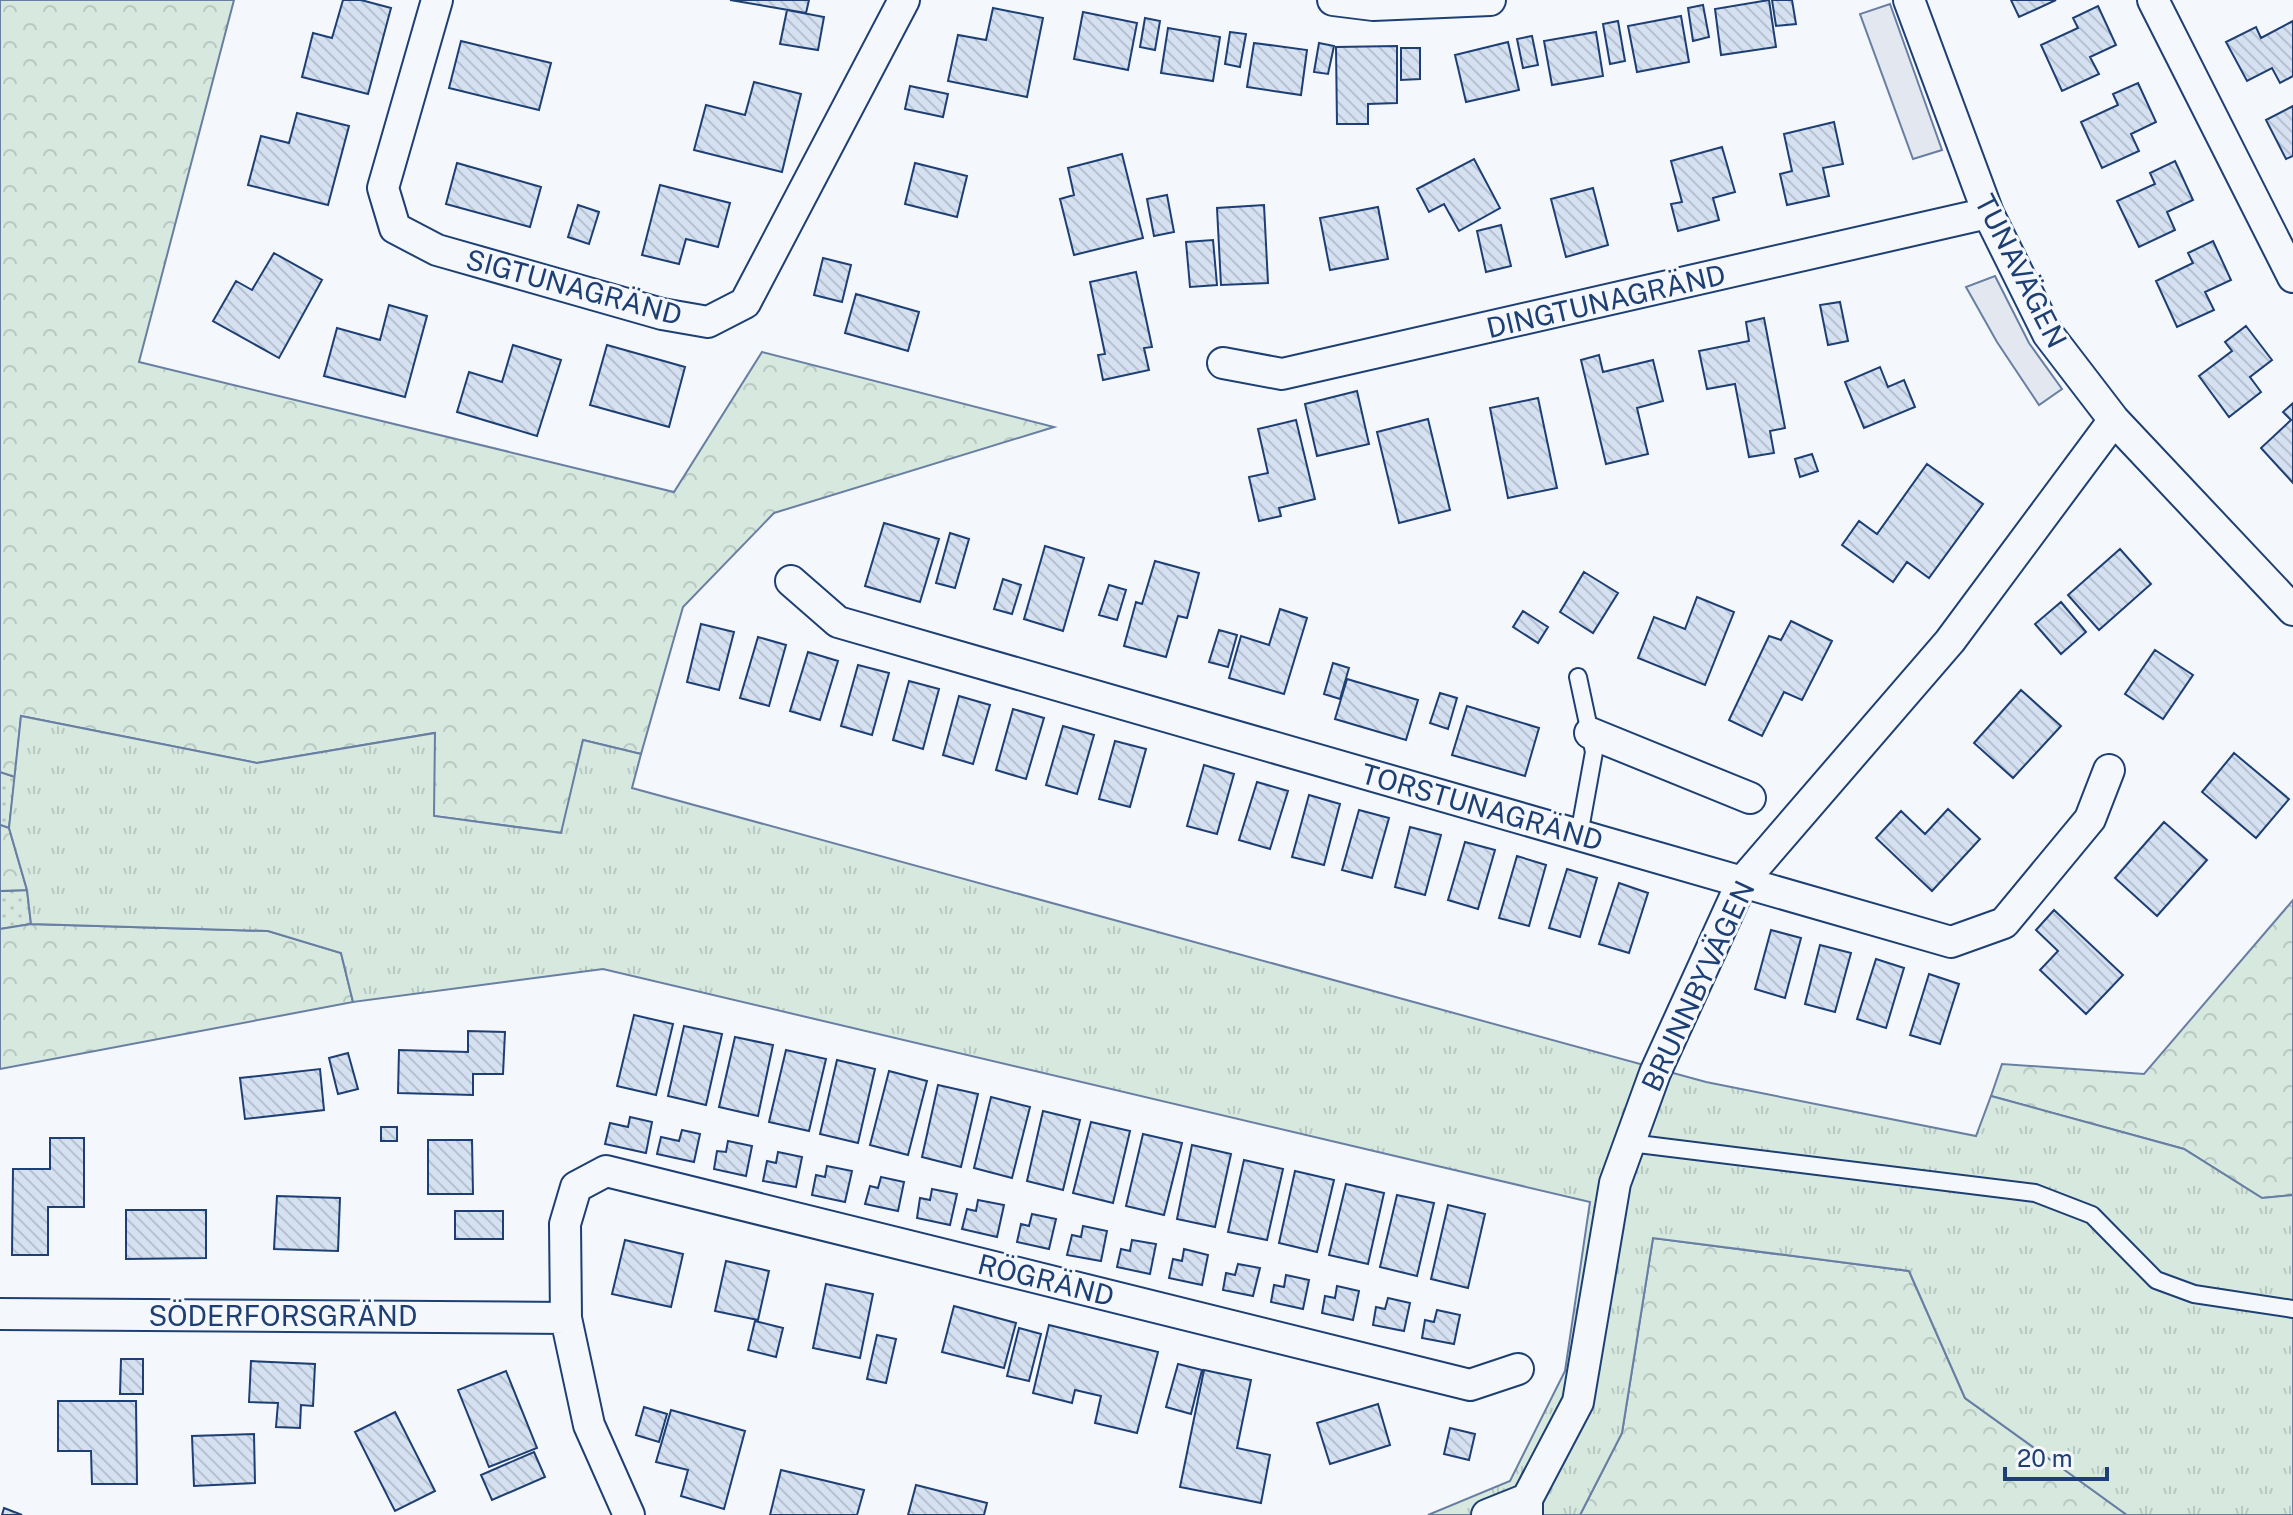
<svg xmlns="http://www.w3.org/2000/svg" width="2293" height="1515" font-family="'Public Sans',sans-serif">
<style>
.grass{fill:url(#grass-dots);stroke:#687fa3;stroke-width:2}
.forest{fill:url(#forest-crowns);stroke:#687fa3;stroke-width:2}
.park{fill:url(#park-tufts);stroke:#687fa3;stroke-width:2}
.parking{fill:#e3e8f0;stroke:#687fa3;stroke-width:2}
.building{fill:url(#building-back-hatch);stroke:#1d3f73;stroke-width:2}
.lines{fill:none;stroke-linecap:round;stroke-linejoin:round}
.service-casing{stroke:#1d3f73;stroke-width:20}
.minor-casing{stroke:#1d3f73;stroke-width:34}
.service{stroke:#f4f7fb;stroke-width:16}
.minor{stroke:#f4f7fb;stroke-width:30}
.labels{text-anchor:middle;stroke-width:6;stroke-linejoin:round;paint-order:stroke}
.street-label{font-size:28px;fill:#1d3f73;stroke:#f4f7fb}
</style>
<defs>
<pattern id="grass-dots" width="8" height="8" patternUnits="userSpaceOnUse" patternTransform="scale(2)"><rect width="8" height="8" fill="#d7e8df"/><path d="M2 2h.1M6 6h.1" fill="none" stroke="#b8c8c3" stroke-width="1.8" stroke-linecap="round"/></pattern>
<pattern id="forest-crowns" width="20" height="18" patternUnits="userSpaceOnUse" patternTransform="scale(2)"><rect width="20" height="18" fill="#d7e8df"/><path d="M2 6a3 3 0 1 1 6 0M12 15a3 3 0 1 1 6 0" fill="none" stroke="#b8c8c3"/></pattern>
<pattern id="park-tufts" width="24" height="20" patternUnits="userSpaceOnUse" patternTransform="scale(2)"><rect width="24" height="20" fill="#d7e8df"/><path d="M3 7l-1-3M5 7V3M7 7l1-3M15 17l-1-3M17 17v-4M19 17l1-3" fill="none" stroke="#b8c8c3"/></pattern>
<pattern id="building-back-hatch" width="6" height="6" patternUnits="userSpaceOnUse" patternTransform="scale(2)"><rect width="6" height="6" fill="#d5e0f0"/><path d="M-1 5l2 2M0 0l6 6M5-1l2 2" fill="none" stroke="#b6c1d1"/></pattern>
</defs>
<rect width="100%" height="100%" fill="#f4f7fb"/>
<path class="grass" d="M0,772L15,777L9,828L0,825Z
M27,890L31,924L0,929V891Z"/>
<path class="forest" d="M0,0H234L139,362L674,492L762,352L1054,427L774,513L683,607L641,754L583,740L562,833L434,816V733L257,763L21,716L15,777L0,772Z
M0,825L9,828L27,890L0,891Z
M2293,900V1195L2262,1198L2184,1149L1991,1096L2002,1064L2144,1074Z
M31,924L268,931L341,953L353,1002L0,1069V929Z
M1653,1238L1909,1271L1965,1398L2127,1515H1580L1622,1433Z"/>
<path class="park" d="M21,716L257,763L435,733L434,816L561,833L583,740L641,754L632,788L1706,1082L1976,1136L1991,1096L2184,1149L2262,1198L2293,1195V1515H2127L1965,1398L1909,1271L1653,1238L1622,1433L1580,1515H1428L1510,1481L1565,1371L1590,1202L603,969L353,1002L341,953L268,931L31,924L27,890L9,828Z"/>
<path class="parking" d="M1890,4L1942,150L1913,159L1860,14Z
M1995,276L2029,343L2062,389L2039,405L1997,342L1966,287Z"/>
<path class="building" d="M343,0H361L391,8L368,94L302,77L313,33L332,38Z
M730,0H809L806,13Z
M1769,0L1776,47L1721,55L1715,9Z
M1772,0H1792L1796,24L1776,26Z
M2011,0H2056L2019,17Z
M1703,5L1709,37L1693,41L1688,8Z
M2098,6L2116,45L2090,57L2099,74L2062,91L2041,45L2078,28L2073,18Z
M993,8L1043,18L1027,97L948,81L958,35L986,40Z
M787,10L824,17L818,50L780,44Z
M1083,12L1137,23L1128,70L1074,59Z
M1681,16L1689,62L1637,72L1628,26Z
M1145,18L1160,21L1155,50L1140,47Z
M1618,21L1625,61L1610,64L1603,24Z
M2293,21V76L2280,83L2272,68L2247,81L2226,42L2256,27L2261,38Z
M1168,28L1220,37L1213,81L1161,73Z
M1230,32L1246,34L1240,67L1225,64Z
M1596,32L1603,76L1552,85L1544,41Z
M1532,36L1538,65L1523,68L1517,39Z
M461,41L551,63L539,110L449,88Z
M1508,42L1519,90L1466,102L1455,55Z
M1254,43L1307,50L1301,95L1247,87Z
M1319,43L1334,46L1328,74L1314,72Z
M1397,46V103L1368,104V124H1337L1336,47Z
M1401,48H1420V79L1401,80Z
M754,82L801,94L782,172L694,150L706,105L745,115Z
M2138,83L2156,122L2131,134L2139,151L2102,168L2081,122L2118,105L2113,94Z
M910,86L948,94L943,117L905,109Z
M2293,106V156L2286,159L2266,120Z
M297,113L349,126L328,205L248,185L261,136L289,143Z
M1834,122L1843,164L1823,168L1829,196L1787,205L1780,174L1792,171L1784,134Z
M1722,147L1735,192L1713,198L1719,220L1678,231L1671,204L1682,202L1671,161Z
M1122,154L1143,238L1074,255L1060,199L1074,195L1068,168Z
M1474,159L1500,208L1459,231L1444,204L1429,212L1417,189Z
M2175,161L2193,200L2167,212L2175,230L2139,247L2117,201L2155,184L2150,173Z
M457,163L541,187L530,227L446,204Z
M915,163L967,176L957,217L905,204Z
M660,185L730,203L718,247L686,239L679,264L642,255Z
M1593,188L1608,245L1566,257L1551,199Z
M1167,195L1174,232L1154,236L1147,199Z
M578,205L599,212L589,244L568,237Z
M1264,205L1268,283L1221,285L1217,208Z
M1378,207L1388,259L1330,270L1320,218Z
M1501,225L1511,266L1486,272L1477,231Z
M1213,240L1217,285L1190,287L1186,242Z
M2213,241L2231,280L2205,292L2214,310L2177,327L2156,281L2193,263L2188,253Z
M274,253L322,280L279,358L213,321L236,281L252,290Z
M823,258L851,265L842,302L814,295Z
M1136,272L1152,347L1144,348L1149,370L1103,380L1098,355L1105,354L1090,282Z
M856,294L919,312L908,351L845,333Z
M1840,302L1848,341L1828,345L1820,305Z
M389,305L427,316L405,397L324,376L337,328L380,340Z
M1764,318L1785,428L1770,431L1774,453L1749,457L1735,384L1707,389L1699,351L1749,341L1746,322Z
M2246,326L2272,360L2250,377L2261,392L2229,417L2199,376L2232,351L2225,342Z
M513,345L561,360L537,436L457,412L469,372L502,382Z
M607,345L685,367L669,427L590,405Z
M1599,355L1603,372L1653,360L1663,401L1637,408L1648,454L1606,464L1581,360Z
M1880,367L1888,387L1904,380L1915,407L1864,428L1845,382Z
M1357,391L1369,444L1317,456L1305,404Z
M1538,398L1557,488L1508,498L1490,408Z
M2293,403V483L2261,448L2291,420L2283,412Z
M1428,419L1450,510L1399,523L1377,432Z
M1296,420L1315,499L1279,508L1281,516L1259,521L1249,477L1268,473L1258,429Z
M1812,454L1818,471L1800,477L1795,459Z
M1927,464L1983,504L1929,578L1907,562L1893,582L1842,545L1859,521L1877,534Z
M884,523L939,539L920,602L865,586Z
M950,533L969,539L955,588L936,583Z
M1045,546L1084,558L1063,631L1024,619Z
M2120,549L2151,584L2099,630L2068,595Z
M1155,561L1199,573L1187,618L1178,616L1166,657L1124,646L1136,602L1142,604Z
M1584,572L1618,593L1593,633L1560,612Z
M1003,579L1021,585L1012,614L994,609Z
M1109,585L1126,590L1117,620L1099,615Z
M1697,597L1734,612L1705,685L1638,658L1654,617L1685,629Z
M2061,602L2086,632L2061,654L2035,624Z
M1280,609L1307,618L1284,694L1229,678L1241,636L1269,645Z
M1523,611L1548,627L1538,643L1513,627Z
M1791,621L1832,641L1802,700L1784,692L1762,736L1729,720L1769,636L1781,640Z
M701,624L734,632L719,690L687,682Z
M1219,630L1237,635L1228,667L1209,662Z
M758,637L786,645L769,706L740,698Z
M2155,650L2193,675L2163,719L2125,694Z
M808,652L838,661L820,720L790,711Z
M1333,663L1349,668L1340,699L1324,694Z
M858,665L889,673L872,735L841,726Z
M1347,679L1418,700L1406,740L1335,719Z
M909,681L939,689L923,749L893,740Z
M2021,690L2061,726L2013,778L1974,743Z
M1440,693L1457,698L1448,729L1430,723Z
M959,696L990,705L973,764L943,755Z
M1467,706L1539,728L1525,776L1452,755Z
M1013,709L1044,718L1026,779L996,770Z
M1063,726L1094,735L1077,794L1046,785Z
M1115,741L1146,749L1130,807L1099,799Z
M2234,753L2289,799L2256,838L2202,792Z
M1204,765L1234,774L1217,834L1187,826Z
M1257,782L1288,791L1270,849L1239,840Z
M1309,795L1340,804L1324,865L1292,857Z
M1948,809L1980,839L1932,891L1876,838L1901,811L1925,834Z
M1359,810L1389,818L1372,878L1342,870Z
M2164,822L2207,860L2157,916L2115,878Z
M1410,827L1441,835L1425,895L1395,887Z
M1465,842L1495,850L1478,909L1448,900Z
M1517,856L1546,865L1529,926L1499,918Z
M1567,869L1597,878L1580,937L1549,928Z
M1619,883L1648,893L1629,953L1599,944Z
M2054,910L2123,975L2086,1014L2040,970L2058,951L2036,930Z
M1771,930L1801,938L1785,998L1755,989Z
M1820,945L1851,953L1835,1012L1805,1004Z
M1876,959L1904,968L1886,1028L1857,1019Z
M1929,974L1959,984L1940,1044L1910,1035Z
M634,1015L673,1024L656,1095L617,1086Z
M684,1026L722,1034L706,1105L668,1096Z
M468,1031L505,1032L503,1074H473V1095L398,1093L399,1050L468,1052Z
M735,1037L773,1045L758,1116L719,1107Z
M786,1050L826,1059L809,1131L769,1122Z
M348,1053L358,1089L338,1094L329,1058Z
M837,1060L875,1069L858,1143L820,1134Z
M320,1069L324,1110L245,1119L240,1078Z
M889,1071L927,1081L908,1155L870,1145Z
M938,1085L978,1094L961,1167L922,1157Z
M991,1097L1030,1107L1012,1178L974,1168Z
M1043,1111L1080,1120L1063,1190L1027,1181Z
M630,1117L652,1122L646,1153L605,1144L610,1123L628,1127Z
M1091,1122L1130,1131L1113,1203L1073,1193Z
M381,1127H397V1141H381Z
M682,1130L700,1134L694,1162L657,1154L661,1137L679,1141Z
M1143,1134L1182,1143L1164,1215L1126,1206Z
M50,1138H84V1207H48V1255H12L13,1169H50Z
M428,1140H472L473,1194H428Z
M728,1141L752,1146L746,1176L714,1169L717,1151L726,1152Z
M1192,1145L1231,1154L1215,1227L1177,1219Z
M778,1152L802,1157L796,1187L763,1181L767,1161L776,1163Z
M1244,1160L1283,1169L1267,1240L1228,1232Z
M827,1166L852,1171L845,1202L812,1195L816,1175L825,1177Z
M1295,1171L1334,1180L1317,1252L1279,1243Z
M881,1177L904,1182L898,1211L865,1204L870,1186L878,1188Z
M1346,1184L1384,1193L1368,1264L1329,1255Z
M932,1189L957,1194L950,1225L917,1218L920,1198L930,1200Z
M1397,1195L1434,1203L1417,1276L1380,1267Z
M277,1196L340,1198L338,1251L274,1249Z
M978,1200L1004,1205L997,1237L962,1229L967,1209L976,1211Z
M1448,1205L1485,1214L1468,1288L1431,1279Z
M126,1210H206V1258L126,1259Z
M455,1211H503V1239H455Z
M1032,1214L1056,1219L1049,1249L1017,1242L1021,1224L1029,1226Z
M1083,1226L1107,1231L1101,1261L1067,1255L1072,1235L1081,1237Z
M625,1240L683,1254L671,1307L612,1294Z
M1132,1240L1156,1244L1150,1274L1117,1267L1121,1249L1130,1251Z
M1184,1249L1208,1255L1202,1285L1169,1278L1173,1259L1182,1261Z
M726,1261L769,1271L758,1320L715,1311Z
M1238,1264L1260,1268L1253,1296L1223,1290L1226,1273L1235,1275Z
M1286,1275L1309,1280L1303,1309L1271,1302L1274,1285L1284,1287Z
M826,1284L873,1294L860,1358L813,1348Z
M1337,1286L1359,1291L1353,1320L1322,1313L1325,1296L1335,1298Z
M1388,1298L1410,1303L1404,1331L1373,1325L1376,1307L1385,1309Z
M954,1306L1016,1323L1004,1368L942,1352Z
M1437,1310L1460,1315L1454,1344L1422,1338L1425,1320L1434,1322Z
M755,1321L783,1328L776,1357L748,1350Z
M1049,1325L1158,1352L1137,1433L1095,1423L1101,1396L1075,1390L1072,1403L1033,1393Z
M1019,1328L1041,1334L1029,1381L1007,1376Z
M877,1335L896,1339L886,1383L867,1379Z
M121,1359H143V1394H120Z
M251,1361L315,1364L313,1406L301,1405L300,1428L276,1427L278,1403L249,1402Z
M1178,1364L1202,1370L1191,1414L1166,1407Z
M1204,1370L1251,1380L1237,1448L1270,1455L1261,1503L1180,1487Z
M506,1371L537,1448L489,1467L458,1390Z
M58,1401H136L137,1484H92L91,1451H58Z
M1378,1404L1390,1445L1330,1464L1317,1423Z
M644,1407L667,1414L659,1442L636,1435Z
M671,1410L745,1431L724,1509L681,1496L688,1470L656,1462Z
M395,1412L435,1491L395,1511L355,1432Z
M1450,1428L1475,1434L1469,1460L1444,1454Z
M254,1434L255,1483L194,1486L192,1436Z
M534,1452L545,1477L492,1500L481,1475Z
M781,1470L864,1490L857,1515H770Z
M916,1485L987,1503L984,1515H908Z
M4,1508L22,1515H2Z"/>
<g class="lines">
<defs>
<path id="service" d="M1578,677L1594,752L1579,835
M1630,1143L2035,1193L2092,1215L2156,1280L2194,1294L2293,1309"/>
<path id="minor" d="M437,0L383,188L395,228L437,250L662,314L708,322L745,303L904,0
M1333,0L1373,5L1490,0
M1909,0L1988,213L2048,334L2114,420L2293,610
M2153,0L2293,277
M1223,363L1282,374L1988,213
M791,581L838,622L1951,942L2004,923L2090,819L2109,770
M1590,733L1750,798
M0,1314L566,1318
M629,1515L589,1425L566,1318L565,1224L576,1187L606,1171L1470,1385L1518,1369
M1487,1515L1527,1499
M1527,1515V1499L1578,1402L1615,1183L1655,1073L1742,882L1950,641L2114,420"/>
</defs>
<use href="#service" class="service-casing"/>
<use href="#minor" class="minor-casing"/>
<use href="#service" class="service"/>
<use href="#minor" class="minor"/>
</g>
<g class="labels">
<g class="street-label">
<text transform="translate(2021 271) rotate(63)" y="10">TUNAVÄGEN</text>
<text transform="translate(574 287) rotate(15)" y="10">SIGTUNAGRÄND</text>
<text transform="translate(1606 301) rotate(-13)" y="10">DINGTUNAGRÄND</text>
<text transform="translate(1482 807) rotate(16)" y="10">TORSTUNAGRÄND</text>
<text transform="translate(1698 986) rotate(-65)" y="10">BRUNNBYVÄGEN</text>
<text transform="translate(1046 1280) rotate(14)" y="10">RÖGRÄND</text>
<text x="283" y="1326">SÖDERFORSGRÄND</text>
</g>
</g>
<path d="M2005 1467v12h102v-12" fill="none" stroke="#1d3f73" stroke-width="4"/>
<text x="2017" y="1467" font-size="24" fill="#1d3f73" stroke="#f4f7fb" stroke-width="6" paint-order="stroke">20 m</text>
</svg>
